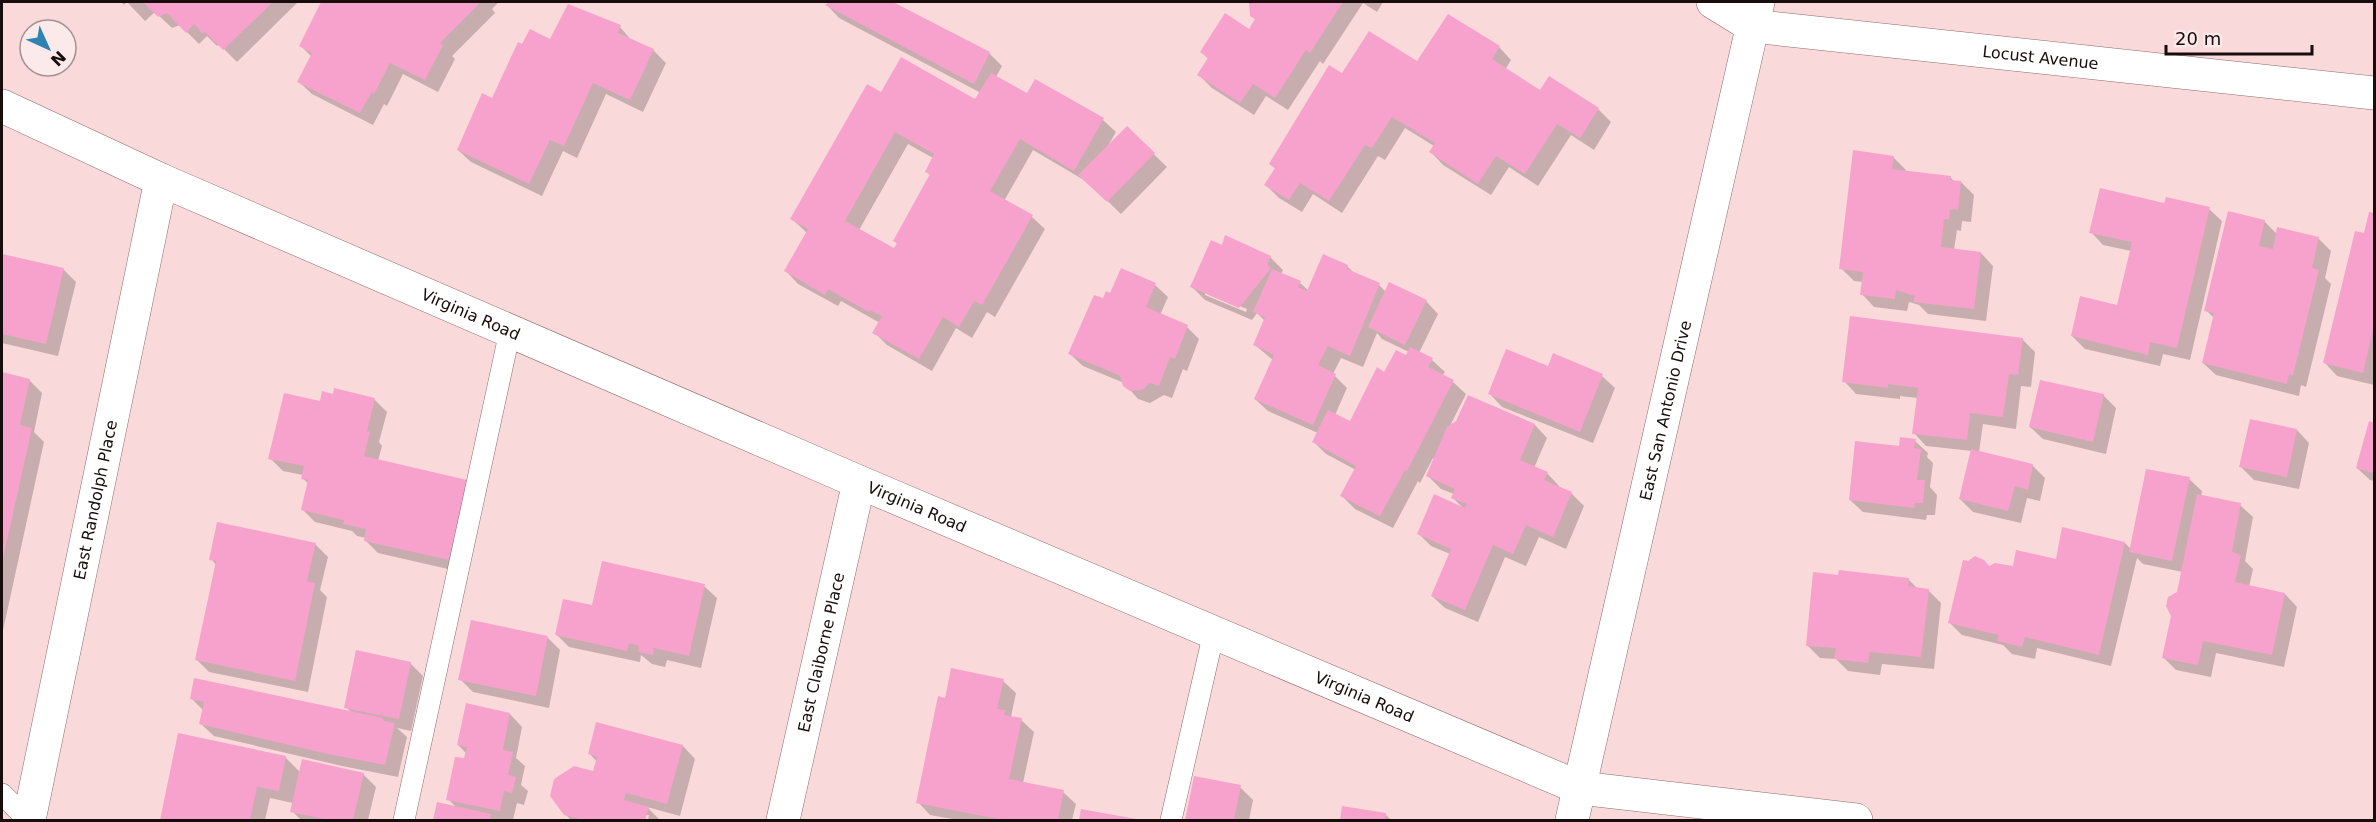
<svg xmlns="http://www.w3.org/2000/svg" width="2376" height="822" font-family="'DejaVu Sans',sans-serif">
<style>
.shadow{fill:#0003;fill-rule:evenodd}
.building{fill:#f6a2cd;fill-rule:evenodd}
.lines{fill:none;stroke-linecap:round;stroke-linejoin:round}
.lane-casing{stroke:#8f6b6d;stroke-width:22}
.street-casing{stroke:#8f6b6d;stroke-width:34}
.secondary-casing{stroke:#8f6b6d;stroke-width:34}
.lane{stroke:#fff;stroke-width:21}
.street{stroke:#fff;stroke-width:33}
.secondary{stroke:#fff;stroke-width:33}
.labels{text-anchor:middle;stroke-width:4.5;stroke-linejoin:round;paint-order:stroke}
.street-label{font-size:16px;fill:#190c0c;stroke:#fceaeb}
</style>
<rect width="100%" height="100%" fill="#fad9da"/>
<path class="shadow" d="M121,2H298L237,62L219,44L217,46L207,36L199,44L180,25L172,28L155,12L145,21L127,2L124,5Z
M323,2H499L492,9L495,13L452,56L455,59L438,92L403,74L387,106L384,104L373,125L312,94L299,82L312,57L301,46Z
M831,2H890L989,53L1002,66L996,77L1027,95L1103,120L1116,132L1108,146L1127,128L1167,167L1121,214L1089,183L1033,150L1004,201L1032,217L1045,229L995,317L987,312L972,338L956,328L932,371L887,345L874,332L880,323L841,301L838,306L798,284L786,271L807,233L792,219L882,94L976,101L981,93L839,18L827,5ZM908,144L933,158L926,171L931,176L894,241L898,244L895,250L859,230Z
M1251,2H1383L1377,12L1363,3L1323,64L1320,61L1288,110L1266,96L1254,115L1212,88L1199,75L1209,60L1202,52L1250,31L1256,20L1251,15Z
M620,27L632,41L653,50L666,63L643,112L606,94L577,158L563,151L542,196L471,162L458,150L492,100L523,46Z
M1499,47L1511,60L1505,70L1540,92L1598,109L1611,122L1594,150L1571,135L1538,186L1509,167L1491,195L1443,165L1431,152L1434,146L1405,128L1385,160L1378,156L1342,213L1313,194L1302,212L1279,198L1266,185L1276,169L1270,164L1342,75Z
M1893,157L1906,170L1905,172L1950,177L1955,182H1961L1974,195L1971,222L1962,221L1961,231L1957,230L1954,250L1981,253L1993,266L1986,321L1928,314L1919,305L1909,302L1907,311L1874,307L1862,294L1863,282L1854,281L1841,268Z
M2165,205L2209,209L2222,221L2190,360L2163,354L2160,366L2085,349L2072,336L2119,307L2131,251L2103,245L2091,232Z
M2370,214L2374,215V385L2337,376L2325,363Z
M2264,221L2277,234L2278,229L2319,239L2331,251L2325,278L2331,284L2306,387L2301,385L2299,396L2216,375L2203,363L2214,318L2206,310Z
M1222,247L1270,257L1283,270L1281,274L1300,283L1309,291L1347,266L1355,274L1379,285L1386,292L1426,301L1438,314L1419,353L1432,360L1445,372L1442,376L1453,382L1466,394L1449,428L1457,423L1468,397L1535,425L1547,438L1534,468L1547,473L1559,486V488L1571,493L1584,506L1566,549L1539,537L1526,566L1505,557L1478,622L1445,608L1432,596L1450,554L1431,546L1418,533L1463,508L1453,498L1454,494L1441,489L1428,476L1435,459L1433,458L1420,483L1418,481L1393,528L1355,509L1342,496L1356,470L1326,454L1314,442L1318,433L1268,411L1255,399L1273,360L1255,345L1265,321L1257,313L1252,320L1205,300L1192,287ZM1205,292L1247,309L1246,312L1205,295ZM1377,333L1382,339L1409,352L1406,357L1385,374L1350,423L1335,415L1347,388L1333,374L1341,358L1363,367Z
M2,256L63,269L76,282L58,356L2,343Z
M1155,285L1168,297L1160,315L1187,327L1199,339L1187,371L1183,369L1172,398L1164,395L1150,403L1138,399L1124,383L1083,366L1070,354L1104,300L1110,295Z
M2022,339L2035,352L2031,387L2021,386L2016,429L1983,424L1979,452L2032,465L2045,478L2040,501L2027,498L2021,523L1973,512L1960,499L1972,451L1926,446L1914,433L1918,398L1900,396V399L1856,394L1844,381Z
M1554,355L1602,376L1615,388L1593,443L1502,407L1490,394L1549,368Z
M2,374L29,380L42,393L34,432L44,442L2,635Z
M2103,395L2116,408L2106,454L2043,439L2030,427Z
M374,399L387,412L379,442L382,446L378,461L466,481L461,572L378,553L365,540L366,538L357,536L352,531L315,522L303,510L309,484L302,478L303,475L283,471L270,458L321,402Z
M2370,423L2374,424V481L2370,480L2357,468Z
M2297,430L2309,443L2299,489L2254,480L2241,467Z
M1915,441L1928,453L1927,457L1933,463L1930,487L1937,495L1935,515H1927L1926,520L1863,512L1850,500L1900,448Z
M2189,479L2202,491L2201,496L2240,505L2253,517L2245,561L2253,569L2249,587L2285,594L2297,607L2284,667L2216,653L2211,677L2176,670L2163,657L2183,572L2143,564L2137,558L2111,666L2037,648L2035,659L2012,654L2003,645L1962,635L1949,622L1989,567L2015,568L2057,561L2125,543L2131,549Z
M315,544L328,557L320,590L327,597L308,692L209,672L196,659L216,565L211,559Z
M1908,579L1918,589L1928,590L1941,603L1934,669L1882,664L1880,675L1848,671L1836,659L1820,658L1807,645Z
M704,586L717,598L701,668L667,660L665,667L652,664L641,655L640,662L569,647L556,634L593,607Z
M472,622L548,638L560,650L549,708L473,692L460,679Z
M410,663L423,676L411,731L397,728L407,737L398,777L342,766L214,736L201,724L204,711L192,699L352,713L346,707Z
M1003,681L1016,693L1011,717L1021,720L1034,732L1023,783L1063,792L1076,804L1072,820H958L930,815L918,802L946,700Z
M510,714L522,727L516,758L525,766L521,785L528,791L524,805L517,803L513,820H435L438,804L457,808L448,799L467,754L458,745Z
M180,734L285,757L300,772L363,774L376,787L368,820H301L292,811L293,803L270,798L265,820H161Z
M683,746L695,759L680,816L647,807L660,820H648L649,815H646L645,820H571L565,814L594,773L597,762L589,753Z
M1195,778L1240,787L1253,800L1249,820H1186Z
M1344,807L1385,814L1391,820H1341Z
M1082,811L1134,820H1080Z"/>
<path class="building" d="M143,2H273L223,50L205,32L203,34L194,24L186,33L167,13L158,17Z
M321,2H481L440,43L443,45L425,80L390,63L374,94L371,93L360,113L297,82L312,53L299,46Z
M829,2H893L990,52L974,84L825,5Z
M1249,2H1343L1310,53L1306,50L1275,98L1253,84L1240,103L1197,75L1208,58L1200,52L1225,13L1249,29L1255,19L1250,16Z
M568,4L621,25L618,33L654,49L630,100L593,83L564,146L550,140L529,184L457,150L482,93L492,98L518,42L522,44L530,29L550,39Z
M1448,14L1500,46L1492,59L1540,90L1549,76L1599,108L1580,138L1557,124L1525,174L1496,156L1478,184L1429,152L1435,143L1392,117L1372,148L1365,145L1329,201L1300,183L1289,200L1264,185L1275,168L1269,164L1329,65L1342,73L1369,31L1417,61Z
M901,57L975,99L991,73L1027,93L1035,79L1104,118L1074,171L1020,139L990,191L1033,215L982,305L974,301L959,327L943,317L919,359L872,333L882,316L870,310L869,312L828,289L825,295L784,271L808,229L790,219L867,84L881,92ZM895,132L934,154L925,172L930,174L893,241L897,243L894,248L845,221Z
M1127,126L1155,153L1107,202L1078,175Z
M1853,150L1894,156L1892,169L1951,176L1950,180L1961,181L1958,210L1950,209L1949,219H1944L1941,247L1981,252L1974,309L1913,302L1915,296L1896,290L1895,299L1860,295L1863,272L1839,269Z
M2100,188L2164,203L2166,197L2210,207L2177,348L2150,342L2148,355L2071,336L2080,296L2117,305L2132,242L2089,233Z
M2228,211L2265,220L2259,246L2273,249L2277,227L2319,237L2312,268L2319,270L2293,375L2289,374L2287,384L2202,363L2214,313L2204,311Z
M2369,212L2374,213V326L2363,373L2323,363L2355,231L2364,233Z
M1225,235L1271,256L1267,265L1271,268L1239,308L1190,287L1211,240L1222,245Z
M2,254L64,268L46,344L2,334Z
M1323,254L1348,265L1347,269L1380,283L1350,356L1328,346L1318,365L1336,374L1313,425L1254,399L1274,355L1253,345L1265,317L1253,312L1272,269L1301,281L1298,287L1307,291Z
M1121,268L1156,283L1146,307L1188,325L1175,359L1170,357L1159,386L1150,383L1142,390L1130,391L1123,386L1120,376L1114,373L1068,354L1094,295L1103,298L1106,291L1110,293Z
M1389,282L1427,300L1405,345L1368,327Z
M1850,316L2023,338L2018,375L2009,374L2003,417L1970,413L1967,440L1912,434L1918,388L1888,384V388L1842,382Z
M1410,347L1433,358L1428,367L1454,380L1407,471L1405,470L1380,516L1340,496L1356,466L1312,442L1328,410L1350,421L1377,367L1384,372L1396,350L1406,355Z
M1506,349L1548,366L1553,353L1603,374L1580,432L1488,394Z
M2,372L30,379L20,425L32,428L2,563Z
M2040,380L2104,394L2093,442L2029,427Z
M334,388L375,398L367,431L370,432L364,456L467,480L449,560L364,541L366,529L343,524L344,520L301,510L308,480L301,479L304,466L268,459L284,393L320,401L322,391L333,394Z
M1468,395L1535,424L1520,460L1548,472L1544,480L1572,492L1553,537L1526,525L1513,554L1493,545L1465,610L1431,596L1451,549L1417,534L1434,494L1465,508L1467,504L1451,498L1455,489L1426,476L1447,427L1456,421Z
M2250,419L2297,429L2287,477L2239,467Z
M2369,421L2374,423V473L2356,468Z
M1900,437L1916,439L1914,448L1921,449L1917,480H1925L1923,503H1915L1914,508L1849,500L1855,441L1899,446Z
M1971,449L2033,464L2028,490L2015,486L2008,511L1959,499Z
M2146,469L2190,477L2172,561L2129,552Z
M2197,494L2241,503L2232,552L2241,555L2235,582L2285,593L2272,655L2203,641L2198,665L2162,658L2171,616L2166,606L2168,597L2177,592Z
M217,522L316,543L307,581L315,583L295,681L195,660L216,561L209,560Z
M2062,527L2125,542L2099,655L2025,637L2022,647L1997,641L1999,635L1948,623L1963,560L1968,561L1975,556L1984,560L1989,566L1995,563L2013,566L2016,550L2056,559Z
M602,561L705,584L689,656L654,648L653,655L638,652L639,646L629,643L627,651L555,635L563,599L592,605Z
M1839,570L1909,578L1908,586L1929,589L1921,657L1870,652L1868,663L1834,659L1836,648L1806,646L1813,572L1838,575Z
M471,620L548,636L536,696L458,680Z
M356,650L411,662L399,719L344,708Z
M951,668L1004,679L997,709L1005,710L1004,715L1022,718L1009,779L1064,790L1058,820H1003L916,803L938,696L945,698Z
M194,678L383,718L384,721L395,723L385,765L328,754L199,724L204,702L190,699Z
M466,703L510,713L503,750L513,752L508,775L516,777L512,793L504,791L500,811L446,800L455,757L464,758L467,747L457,745Z
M596,722L683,745L667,804L626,793L624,800L649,807L645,820H583L564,815L550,796L554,779L574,766L593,771L597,757L588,754Z
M178,733L286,756L279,791L257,787L250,820H160Z
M302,759L364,773L353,820H329L290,812Z
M1194,776L1241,785L1234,820H1185Z
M437,802L491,814L490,820H433Z
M1342,806L1386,813L1385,820H1340Z
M1081,809L1136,819V820H1079Z"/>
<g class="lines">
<defs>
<path id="lane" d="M2,794L28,820
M404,820L510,331
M1171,820L1214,632"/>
<g id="street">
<path id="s1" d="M1713,2L1752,26L2374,93"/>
<path id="s2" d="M2,106L161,180L859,482L1580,788L1856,820"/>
<path id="s3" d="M29,820L161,180"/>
<path id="s4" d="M783,820L859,482"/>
</g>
<g id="secondary">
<path id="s5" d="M1572,820L1758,2"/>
</g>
</defs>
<use href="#lane" class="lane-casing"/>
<use href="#street" class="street-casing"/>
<use href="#secondary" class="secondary-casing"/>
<use href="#lane" class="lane"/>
<use href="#street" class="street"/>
<use href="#secondary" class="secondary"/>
</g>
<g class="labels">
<g class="street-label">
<text dy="6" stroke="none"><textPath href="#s1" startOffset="336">Locust Avenue</textPath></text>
<text dy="6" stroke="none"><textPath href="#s2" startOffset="513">Virginia Road</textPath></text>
<text dy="6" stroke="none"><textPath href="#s5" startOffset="420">East San Antonio Drive</textPath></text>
<text dy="6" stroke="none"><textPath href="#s3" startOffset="327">East Randolph Place</textPath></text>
<text dy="6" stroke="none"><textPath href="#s2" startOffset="999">Virginia Road</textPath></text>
<text dy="6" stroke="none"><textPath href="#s4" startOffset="172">East Claiborne Place</textPath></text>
<text dy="6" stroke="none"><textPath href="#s2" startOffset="1485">Virginia Road</textPath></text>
</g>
</g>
<rect width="2376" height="822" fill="none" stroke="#190c0c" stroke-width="6"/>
<g transform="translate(48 48) rotate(135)"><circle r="28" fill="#fceaeb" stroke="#a19192" stroke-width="1.5"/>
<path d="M0-4.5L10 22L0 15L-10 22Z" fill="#3182b3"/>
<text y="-9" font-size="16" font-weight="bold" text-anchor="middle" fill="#190c0c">N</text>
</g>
<path d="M2166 45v9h146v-9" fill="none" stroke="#190c0c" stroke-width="3"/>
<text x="2175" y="45" font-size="18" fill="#190c0c" stroke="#fceaeb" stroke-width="4.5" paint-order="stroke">20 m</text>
</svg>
